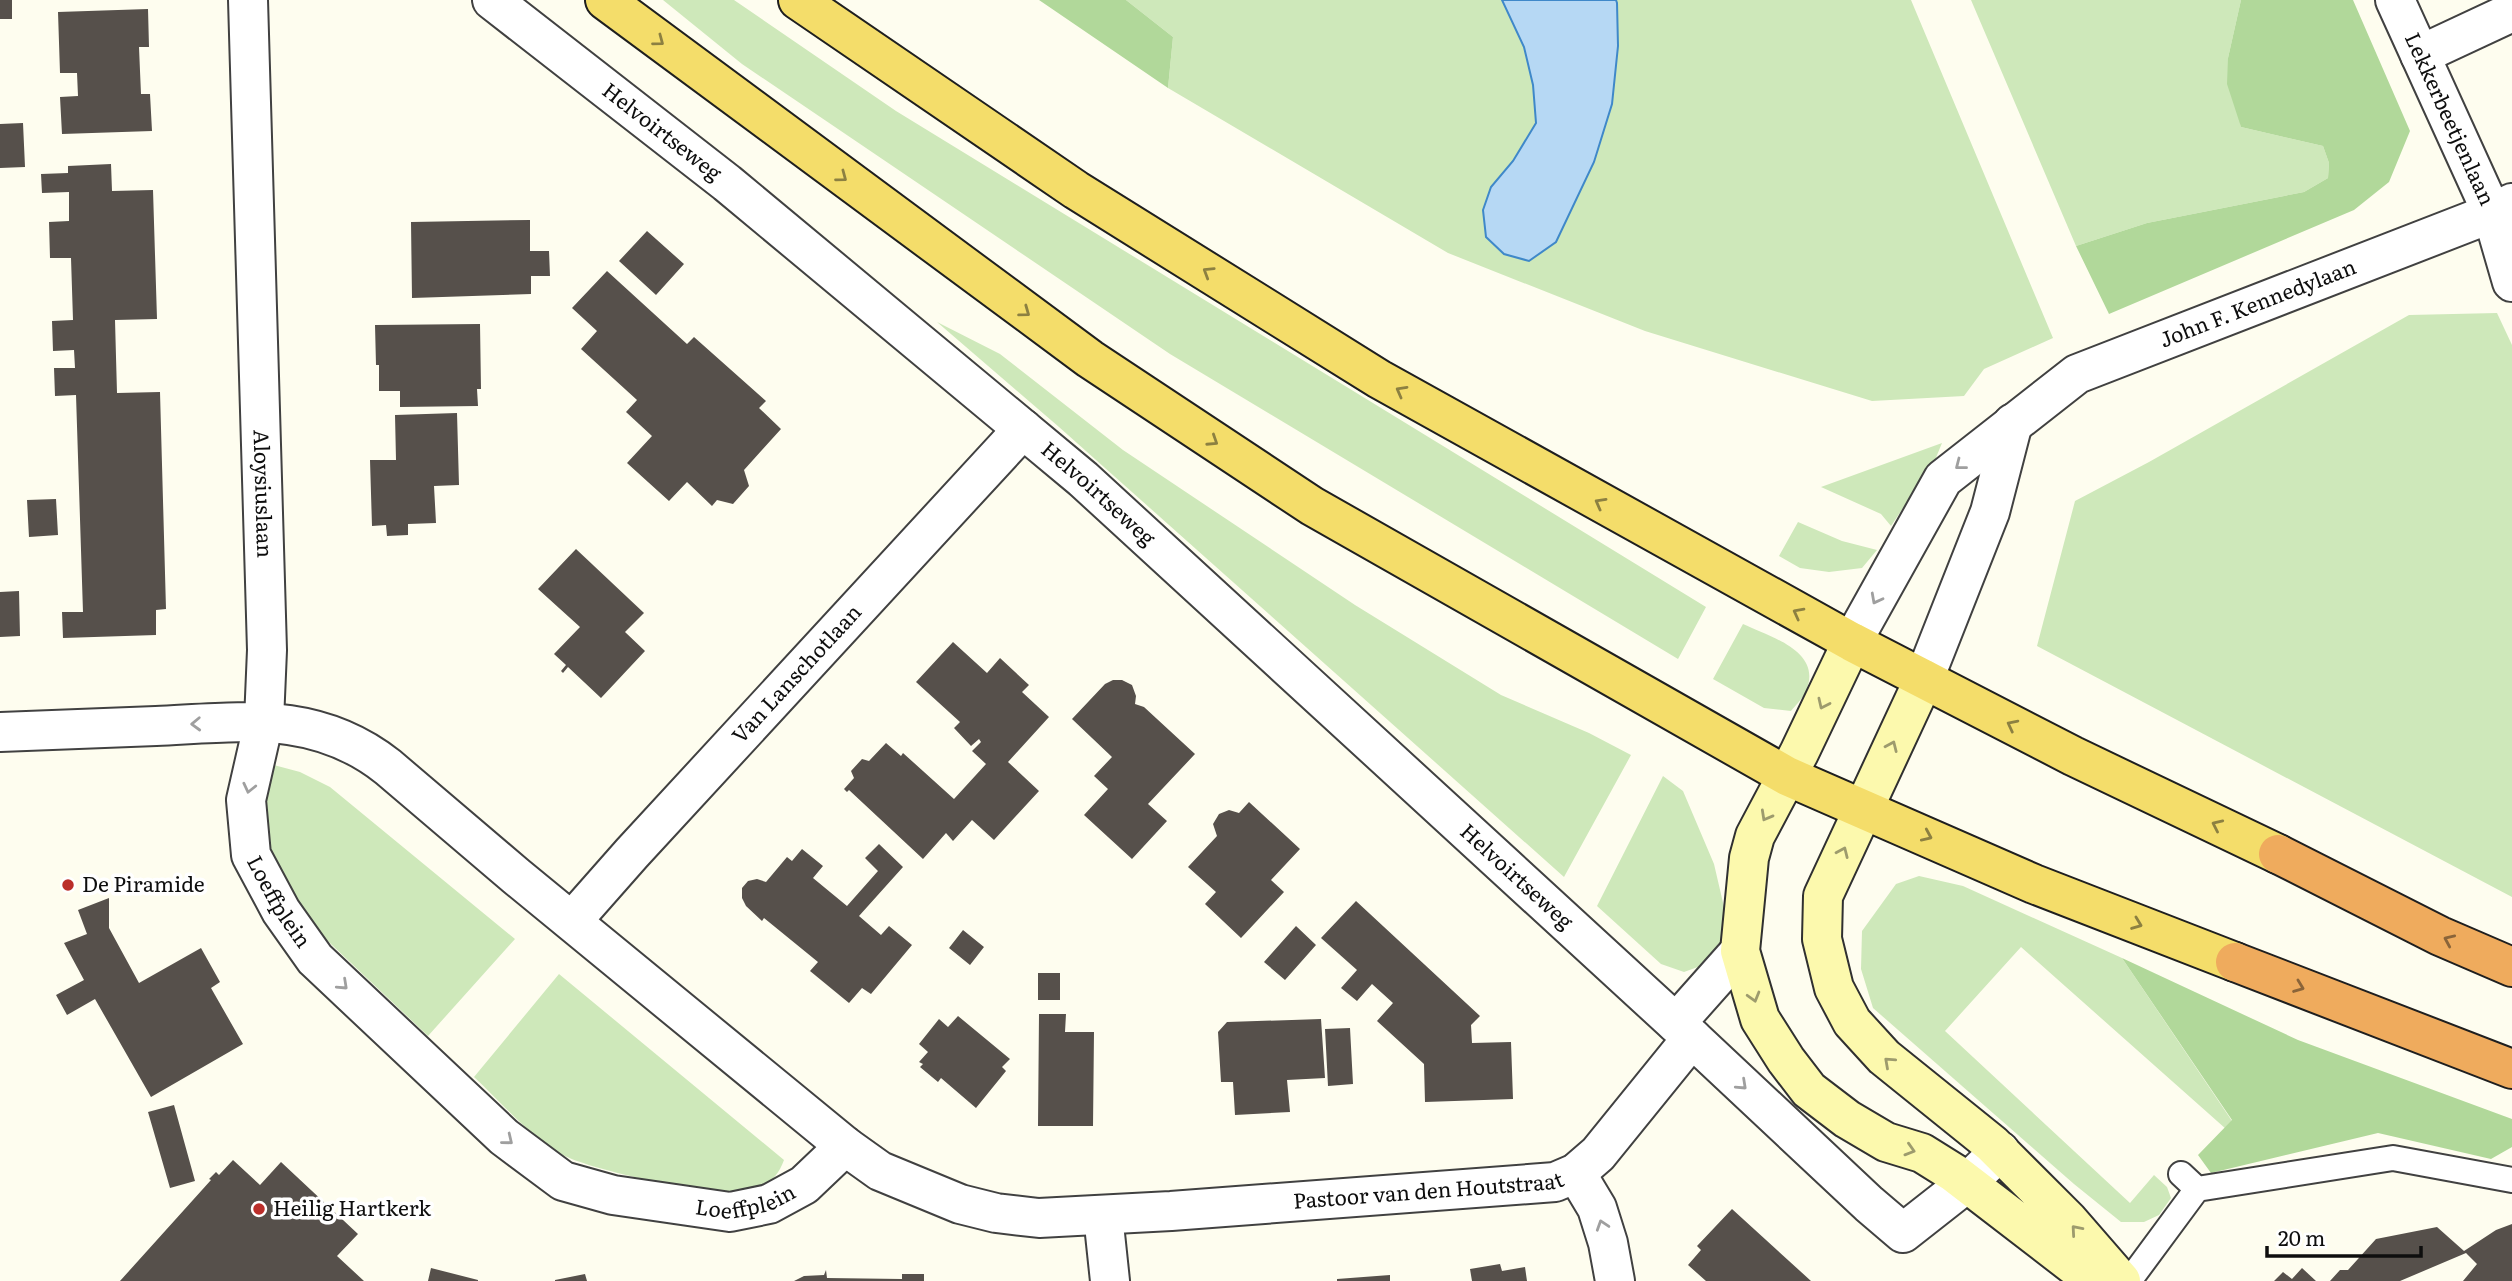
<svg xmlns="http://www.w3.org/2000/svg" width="2512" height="1281" font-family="Literata,serif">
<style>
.green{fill:#cee8ba}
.forest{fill:#b1d89a}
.water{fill:#b6d8f4;stroke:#3f88c9;stroke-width:2}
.building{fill:#56504b}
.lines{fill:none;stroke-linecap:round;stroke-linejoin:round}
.lane-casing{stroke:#414141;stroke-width:28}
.street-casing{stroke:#414141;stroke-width:42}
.secondary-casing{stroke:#303030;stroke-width:42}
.primary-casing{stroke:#1f1f1f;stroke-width:42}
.highway-casing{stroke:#1f1f1f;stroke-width:42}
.lane{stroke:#fff;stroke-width:24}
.street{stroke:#fff;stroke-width:38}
.secondary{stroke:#fcf9ad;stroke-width:38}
.primary{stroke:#f4dd6a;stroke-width:38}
.highway{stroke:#efab5d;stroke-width:38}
.oneway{stroke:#8c8041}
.oneway2{stroke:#9f9f9f}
.oneway3{stroke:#9d9b6d}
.oneway4{stroke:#8a6439}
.poi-dot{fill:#ba2e2a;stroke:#fff;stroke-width:2.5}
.labels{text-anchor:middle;stroke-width:7;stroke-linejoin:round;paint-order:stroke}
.street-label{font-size:21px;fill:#0e0e0e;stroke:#fff}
.poi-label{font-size:21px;fill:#0e0e0e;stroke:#fff;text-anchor:start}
</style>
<rect width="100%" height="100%" fill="#fefdef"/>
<path class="green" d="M663,0H734L896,111L1706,607L1678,659L1170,354L742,64Z
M1126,0H1502L1524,47L1533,85L1536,123L1513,161L1491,187L1483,210L1486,237L1617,3L1616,0H1911L2053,338L1984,369L1964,396L1872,401L1645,331L1448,253L1168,88L1173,37Z
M1971,0H2241L2228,58L2241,127L2323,146L2329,163L2328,178L2304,192L2147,223L2076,246Z
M2497,313L2512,345V897L2037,646L2075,501L2149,462L2409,315Z
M937,322L1000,354L1123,450L1355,605L1501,695L1589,733L1631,755L1564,877L1059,427Z
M1942,443L1935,460L1891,526L1881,514L1821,487Z
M1798,522L1842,541L1877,550L1862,568L1829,572L1800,568L1779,556Z
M1743,624C1771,637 1825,652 1805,693C1802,699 1795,706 1791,711L1764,708L1713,679Z
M270,764L300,772L330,787L515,939L428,1036L313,927L288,888L271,857L265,835L264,808Z
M1663,776L1683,791L1714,864L1724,907L1722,939L1706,964L1684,972L1661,964L1597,906Z
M1919,876L1963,886L2122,958L2232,1121L2226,1129L2021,947L1945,1031L2130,1203L2154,1175L2167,1187L2171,1198L2159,1215L2144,1222H2121L2074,1184L1873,1008L1861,969L1862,931L1896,884Z
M559,974L784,1160C778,1177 768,1185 751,1191C722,1199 590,1170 563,1155C529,1136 502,1103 474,1077Z"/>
<path class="forest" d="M1039,0H1126L1173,37L1168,88Z
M2241,0H2353L2410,131L2389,182L2354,210L2109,314L2076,246L2147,223L2304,192L2328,178L2329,163L2323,146L2241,127L2227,84L2228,58Z
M2122,958L2298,1040L2512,1119V1147L2491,1159L2378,1133L2211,1173L2198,1155L2232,1120Z"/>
<path class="water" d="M1502,0H1616L1617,3L1618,46L1612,104L1594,162L1556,242L1529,261L1504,254L1486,237L1483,210L1491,187L1513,161L1536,123L1533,85L1524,47Z"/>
<path class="building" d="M0,0H12V19H0Z
M148,9L149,47H139L140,71L141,94H150L152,131L62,134L60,97L78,96L77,73H60L58,12Z
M23,123L25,167L0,168V124Z
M111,164L112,191L153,190L157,319L115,320L116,357L117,393L160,392L166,609L156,610V635L63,638L62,612H83L76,395L55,396L54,368H75L74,350L53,351L52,321L73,320L71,258H50L49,222L69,221V192L42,193L41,174L68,173V166Z
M530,220V251H549L550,276H531V294L412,298L411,222Z
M647,231L684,264L656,295L619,261Z
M607,271L687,344L694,337L766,401L759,408L781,429L744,470L749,486L733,504L717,500L712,506L687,482L669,501L627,463L652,436L626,412L637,400L581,349L597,331L572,308Z
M480,324L481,389H477L478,406L400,407V391H379V365H376L375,325Z
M457,413L459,485L434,486L436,523L408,524V535L387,536L386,525L372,526L370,460H396L395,415Z
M56,499L58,535L29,537L27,500Z
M576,549L644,613L625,632L645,651L601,698L568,667L563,673L561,671L566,665L554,654L580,627L538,589Z
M19,591L20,636L0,637V592Z
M953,642L987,673L1000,658L1029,685L1022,692L1049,717L1008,762L1039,791L994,840L972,820L953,841L946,833L923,859L849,790L847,792L844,789L854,778L851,771L862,759L869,761L886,743L901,756L903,753L954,799L986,764L972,751L981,742L979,739L971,746L954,728L960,722L916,682Z
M1113,680H1122L1132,685L1136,696L1135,704L1144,707L1195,754L1148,804L1167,821L1132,859L1084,815L1108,789L1094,776L1112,757L1072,719L1105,684Z
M1249,802L1300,849L1271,880L1284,892L1241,938L1205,904L1216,892L1188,867L1217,836L1213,824L1219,814L1229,810L1239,813Z
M879,844L903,867L859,916L881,935L889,926L912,945L871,994L862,988L849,1003L810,971L818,962L764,918L762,921L746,906L742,898V888L748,881L757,879L766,882L787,857L792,861L802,849L823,866L813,878L847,906L878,871L865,858Z
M109,898V928L139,983L201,948L220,982L211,988L243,1044L151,1097L95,999L67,1015L56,995L84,980L64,943L87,934L78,910Z
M1356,901L1480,1016L1471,1025L1472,1043L1511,1042L1513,1099L1425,1102L1424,1064L1377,1021L1393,1003L1372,984L1357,1001L1341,988L1357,970L1321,938Z
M1296,926L1316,945L1285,980L1264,962Z
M963,930L984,947L970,965L949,948Z
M1038,973H1060V1000H1038Z
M1039,1014H1066L1065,1032H1094L1093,1126H1038Z
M958,1016L1010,1059L1002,1067L1006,1071L976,1108L941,1078L938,1082L920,1067L923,1064L919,1062L928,1052L919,1044L939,1019L948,1027Z
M1321,1019L1325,1078L1287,1080L1290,1112L1235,1115L1233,1082H1221L1218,1032L1227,1022Z
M1350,1028L1353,1084L1328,1086L1325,1029Z
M174,1105L195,1181L170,1188L148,1112Z
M233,1160L260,1185L281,1162L358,1234L337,1256L364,1281H120L211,1180L209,1179L216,1172L219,1175Z
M1732,1209L1811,1281H1706L1688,1265L1701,1250L1697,1246Z
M2512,1224V1281H2463L2477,1264L2466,1253L2400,1281H2330L2340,1270H2348L2376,1239L2437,1227L2464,1251L2496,1230Z
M1500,1264L1502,1271L1525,1267L1527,1281H1472L1470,1269Z
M431,1268L478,1280V1281H428Z
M2302,1268L2316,1281H2274L2283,1272L2292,1279Z
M826,1270L827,1278L902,1279V1274H924V1281H794L804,1276L824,1275Z
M585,1274L587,1281H555V1280Z
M1390,1275V1281H1337V1279Z"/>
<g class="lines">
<defs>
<path id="lane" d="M2181,1174L2197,1189
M2129,1281L2197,1189L2393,1158L2512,1180"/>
<g id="street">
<path id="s1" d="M248,0L267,650L264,721L246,800L251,855L281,911L315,959L504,1137L563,1181L613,1195L730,1212L769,1204L804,1185L845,1146"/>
<path id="s2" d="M492,0L727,183L1083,479L1692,1038L1869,1204L1903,1233L1968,1182L2000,1151"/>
<path id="s3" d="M2395,0L2492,213L2512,282"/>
<path d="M2420,55L2512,12"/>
<path id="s4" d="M1852,642L1943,479L2077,374L2492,213L2512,203"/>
<path d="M1924,679L1990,512L2013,423"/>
<path id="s5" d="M0,732C52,730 104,728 156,726C241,722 316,710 388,767L516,876L845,1146L880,1171L960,1204L996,1213L1039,1218L1171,1211L1555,1182L1576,1173L1598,1154L1692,1038"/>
<path id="s6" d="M572,921L632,853L1023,429"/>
<path d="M1676,1023L1740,951"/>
<path d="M1576,1173L1597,1208L1608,1243L1615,1281"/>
<path d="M1103,1215L1110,1281"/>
</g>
<path id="secondary" d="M1852,642L1799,753L1755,836L1749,858L1740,951L1760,1019L1786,1060L1809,1090L1847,1119L1886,1142L1922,1153L1954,1173L2080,1270L2112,1281
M1924,679L1823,896L1822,939L1834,988L1852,1022L1884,1057L1992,1144L2068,1220L2121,1281"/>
<path id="primary" d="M605,0L1090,359L1312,506L1787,776L2034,884L2235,962
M798,0L1076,190L1379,379L1852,642L2073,756L2278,854"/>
<path id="highway" d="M2278,854L2440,936L2512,967
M2235,962L2512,1069"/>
</defs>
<use href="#lane" class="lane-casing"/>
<use href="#street" class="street-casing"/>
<use href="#secondary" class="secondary-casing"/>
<use href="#primary" class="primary-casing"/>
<use href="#highway" class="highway-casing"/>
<use href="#lane" class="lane"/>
<use href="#street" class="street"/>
<use href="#secondary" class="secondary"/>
<use href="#primary" class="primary"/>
<use href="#highway" class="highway"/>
</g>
<defs><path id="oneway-chevron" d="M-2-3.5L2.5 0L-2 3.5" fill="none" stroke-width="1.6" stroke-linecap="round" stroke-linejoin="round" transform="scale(1.75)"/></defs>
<g class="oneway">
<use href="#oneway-chevron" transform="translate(659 41) rotate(37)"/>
<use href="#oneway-chevron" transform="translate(842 177) rotate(37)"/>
<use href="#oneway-chevron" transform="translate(1208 272) rotate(-148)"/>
<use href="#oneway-chevron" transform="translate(1025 312) rotate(36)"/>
<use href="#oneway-chevron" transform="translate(1401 391) rotate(-151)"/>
<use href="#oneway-chevron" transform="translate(1213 441) rotate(33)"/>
<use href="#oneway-chevron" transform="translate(1600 503) rotate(-151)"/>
<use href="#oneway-chevron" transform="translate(1798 613) rotate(-152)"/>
<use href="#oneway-chevron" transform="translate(2012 725) rotate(-153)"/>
<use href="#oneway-chevron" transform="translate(2217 825) rotate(-155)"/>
<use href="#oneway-chevron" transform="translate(1927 836) rotate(24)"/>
<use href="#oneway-chevron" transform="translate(2137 924) rotate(21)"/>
</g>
<g class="oneway2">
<use href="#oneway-chevron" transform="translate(1960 465) rotate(142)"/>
<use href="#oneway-chevron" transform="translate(1876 599) rotate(118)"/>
<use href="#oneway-chevron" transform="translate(196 724) rotate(178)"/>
<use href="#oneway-chevron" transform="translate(249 788) rotate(103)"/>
<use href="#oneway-chevron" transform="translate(343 985) rotate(43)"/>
<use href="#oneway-chevron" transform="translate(1742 1085) rotate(43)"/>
<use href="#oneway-chevron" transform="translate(508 1140) rotate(39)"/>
<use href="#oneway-chevron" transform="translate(1602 1225) rotate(-108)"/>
</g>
<g class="oneway3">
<use href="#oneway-chevron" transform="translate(1823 704) rotate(115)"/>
<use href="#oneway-chevron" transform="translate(1892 746) rotate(-66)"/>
<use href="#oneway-chevron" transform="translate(1766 816) rotate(119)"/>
<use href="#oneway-chevron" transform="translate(1843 852) rotate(-66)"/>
<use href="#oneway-chevron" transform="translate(1754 997) rotate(74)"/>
<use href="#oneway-chevron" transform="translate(1889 1062) rotate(-138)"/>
<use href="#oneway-chevron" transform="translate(1910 1150) rotate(17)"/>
<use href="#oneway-chevron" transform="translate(2076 1230) rotate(-131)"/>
</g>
<g class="oneway4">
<use href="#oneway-chevron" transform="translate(2449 940) rotate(-156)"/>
<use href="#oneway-chevron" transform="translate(2299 987) rotate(21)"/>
</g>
<g class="poi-dot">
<circle cx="68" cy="885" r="7"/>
<circle cx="259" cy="1209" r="7"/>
</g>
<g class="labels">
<g class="street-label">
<text dy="7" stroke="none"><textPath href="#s3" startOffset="131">Lekkerbeetjenlaan</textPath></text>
<text dy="7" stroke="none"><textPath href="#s2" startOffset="215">Helvoirtseweg</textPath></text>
<text dy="7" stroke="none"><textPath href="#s4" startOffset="551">John F. Kennedylaan</textPath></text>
<text dy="7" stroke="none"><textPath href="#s1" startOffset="494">Aloysiuslaan</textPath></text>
<text dy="7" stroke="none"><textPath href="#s2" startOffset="782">Helvoirtseweg</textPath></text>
<text dy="7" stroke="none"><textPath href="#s6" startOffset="334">Van Lanschotlaan</textPath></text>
<text dy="7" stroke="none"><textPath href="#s2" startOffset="1349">Helvoirtseweg</textPath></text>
<text dy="7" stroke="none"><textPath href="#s1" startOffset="912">Loeffplein</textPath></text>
<text dy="7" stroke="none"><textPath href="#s5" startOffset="1592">Pastoor van den Houtstraat</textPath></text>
<text dy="7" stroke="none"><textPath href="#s1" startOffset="1500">Loeffplein</textPath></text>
</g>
<g class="poi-label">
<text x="82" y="892">De Piramide</text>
<text x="273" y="1216">Heilig Hartkerk</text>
</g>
</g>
<path d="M2267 1246v10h154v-10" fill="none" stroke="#0e0e0e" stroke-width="3.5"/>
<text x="2278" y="1246" font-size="21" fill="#0e0e0e" stroke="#ffffff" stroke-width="5" paint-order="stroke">20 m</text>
</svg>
